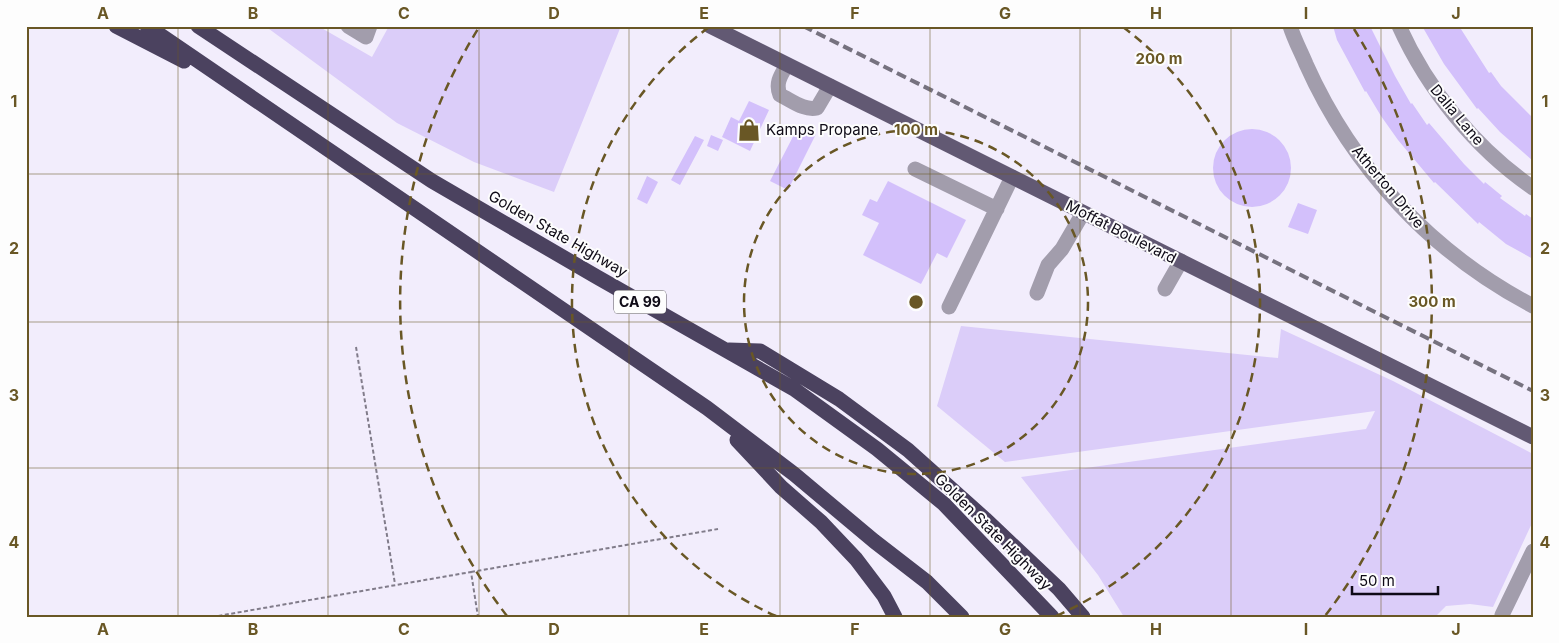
<svg xmlns="http://www.w3.org/2000/svg" width="1559" height="643" font-family="Inter,sans-serif">
<style>
.green{fill:#dbcdf9}
.building{fill:#d3c0fb}
.lines{fill:none;stroke-linecap:round;stroke-linejoin:round}
.path{stroke:#817c8a;stroke-width:2;stroke-dasharray:4 2.5;stroke-linecap:butt}
.minor{stroke:#a29dac;stroke-width:15}
.major{stroke:#625973;stroke-width:15}
.highway{stroke:#4b425f;stroke-width:15}
.rail{stroke:#76727f;stroke-width:4;stroke-dasharray:10 5;stroke-linecap:butt}
.grid{fill:none;stroke:#695725;stroke-width:1;stroke-opacity:0.55}
.ring{fill:none;stroke:#695725;stroke-width:2.5;stroke-dasharray:9 6}
.labels{text-anchor:middle;stroke-width:4;stroke-linejoin:round;paint-order:stroke}
.shield{fill:#fdfdfd;stroke:#56535b;stroke-width:1}
.shield-label{font-size:14px;font-weight:bold;fill:#0e0a16}
.street-label{font-size:15px;fill:#0e0a16;stroke:#fdfdfd}
.poi-label{font-size:15px;fill:#0e0a16;stroke:#fdfdfd;text-anchor:start}
.centre{fill:#695725;stroke:#fdfdfd;stroke-width:2.5}
.ring-label{font-size:15px;text-anchor:middle;font-weight:bold;fill:#695725;stroke:#fdfdfd;stroke-width:4;stroke-linejoin:round;paint-order:stroke}
.neatline{fill:none;stroke:#695725;stroke-width:2}
.grid-label{font-size:16px;text-anchor:middle;font-weight:bold;fill:#695725}
</style>
<rect width="100%" height="100%" fill="#f2edfc"/>
<path class="green" d="M265,26H318L372,57L389,26H621L554,192L474,162L397,123Z
M961,326L1278,358L1281,329L1393,381L1533,454V521L1493,607L1470,604L1446,606L1435,617H1124L1098,575L1021,477L1366,429L1375,411L1005,462L937,406Z"/>
<path class="building" d="M1333,26H1370L1395,76L1411,104L1412,103L1427,125L1429,123L1464,164L1484,184L1485,182L1502,196L1500,198L1525,216L1526,214L1533,219V259L1506,244L1479,222L1478,224L1435,182L1434,183L1398,140L1381,116L1366,91L1365,92L1337,40Z
M1422,26H1459L1489,73L1491,72L1501,86L1533,118V161L1500,132L1478,108L1477,109L1444,64Z
M749,101L769,110L750,151L722,137L731,117L739,121Z
M799,125L816,134L788,190L770,181Z
M1213 168a39 39 0 1 1 78 0a39 39 0 1 1-78 0Z
M711,135L723,140L718,151L707,146Z
M695,136L704,140L680,185L671,180Z
M647,176L658,182L647,204L637,199Z
M888,181L966,220L947,258L937,253L921,284L863,255L879,223L862,215L870,199L877,202Z
M1298,203L1317,210L1308,234L1288,227Z"/>
<g class="lines">
<path class="path" d="M356,347L395,584
M471,572L718,529
M212,617L471,572L478,617"/>
<path class="minor" d="M348,26L366,37L370,26
M1290,26C1294,39 1301,52 1306,64C1353,169 1432,253 1533,306
M1399,26C1428,90 1475,148 1533,188
M787,65C781,75 775,83 780,95C791,100 804,111 817,108L830,86
M915,169L997,209
M1165,289L1181,261
M1037,293L1048,265L1062,249L1083,213
M949,307L1012,177
M1503,617L1502,615L1533,551"/>
<path class="major" d="M710,26L1533,437"/>
<path class="highway" d="M116,26L184,61
M147,26L707,408L794,474L874,541L927,582L962,617
M198,26L432,181L597,277L794,389L877,449L944,504L1052,617
M729,350L760,351L839,399L908,450L985,519L1059,589L1083,617
M737,440L781,487L821,522L856,559L884,596L895,617"/>
<path class="rail" d="M803,26L1533,391"/>
</g>
<path class="grid" d="M178,26V617M328,26V617M479,26V617M629,26V617M780,26V617M930,26V617M1080,26V617M1231,26V617M1381,26V617M26,174H1533M26,322H1533M26,468H1533"/>
<g class="ring">
<circle cx="916" cy="302" r="172"/>
<path d="M776 616A344 344 0 0 1 709 27M1123 27A344 344 0 0 1 1056 616"/>
<path d="M507 616A516 516 0 0 1 478 29M1354 29A516 516 0 0 1 1325 616"/>
</g>
<defs>
<symbol id="shop-bare" viewBox="-9 -9 18 18"><path d="M-5-2.5h2.3a2.7 3.5 0 0 1 5.4 0H5L5.5 6h-11ZM-1.5-2.5h3a1.5 2.3 0 0 0-3 0Z" fill="#695725" stroke="#fdfdfd" stroke-width="2.5" paint-order="stroke"/></symbol>
</defs>
<g fill-rule="evenodd">
<use href="#shop-bare" x="733" y="114" width="32" height="32"/>
</g>
<g class="labels">
<rect class="shield" x="614" y="290.5" width="52" height="23" rx="4"/>
<g class="shield-label">
<text x="640" y="307">CA 99</text>
</g>
<g class="street-label">
<text transform="translate(1457 115) rotate(50)" y="5">Dalia Lane</text>
<text transform="translate(1388 187) rotate(50)" y="5">Atherton Drive</text>
<text transform="translate(1121 232) rotate(27)" y="5">Moffat Boulevard</text>
<text transform="translate(558 234) rotate(30)" y="5">Golden State Highway</text>
<text transform="translate(993 532) rotate(45)" y="5">Golden State Highway</text>
</g>
<g class="poi-label">
<text x="766" y="135">Kamps Propane</text>
</g>
</g>
<circle cx="916" cy="302" r="8" class="centre"/>
<g class="ring-label">
<text x="1159" y="64">200 m</text>
<text x="916" y="135">100 m</text>
<text x="1432" y="307">300 m</text>
</g>
<rect width="1559" height="643" fill="none" stroke="#fdfdfd" stroke-width="55"/>
<path d="M1352 586v8h86v-8" fill="none" stroke="#0e0a16" stroke-width="2.5"/>
<text x="1359" y="586" font-size="15" fill="#0e0a16" stroke="#fdfdfd" stroke-width="4" paint-order="stroke">50 m</text>
<rect x="28" y="28" width="1504" height="588" class="neatline"/>
<g class="grid-label">
<text x="103" y="19">A</text>
<text x="253" y="19">B</text>
<text x="404" y="19">C</text>
<text x="554" y="19">D</text>
<text x="704" y="19">E</text>
<text x="855" y="19">F</text>
<text x="1005" y="19">G</text>
<text x="1156" y="19">H</text>
<text x="1306" y="19">I</text>
<text x="1456" y="19">J</text>
<text x="14" y="107">1</text>
<text x="1545" y="107">1</text>
<text x="14" y="254">2</text>
<text x="1545" y="254">2</text>
<text x="14" y="401">3</text>
<text x="1545" y="401">3</text>
<text x="14" y="548">4</text>
<text x="1545" y="548">4</text>
<text x="103" y="635">A</text>
<text x="253" y="635">B</text>
<text x="404" y="635">C</text>
<text x="554" y="635">D</text>
<text x="704" y="635">E</text>
<text x="855" y="635">F</text>
<text x="1005" y="635">G</text>
<text x="1156" y="635">H</text>
<text x="1306" y="635">I</text>
<text x="1456" y="635">J</text>
</g>
</svg>
